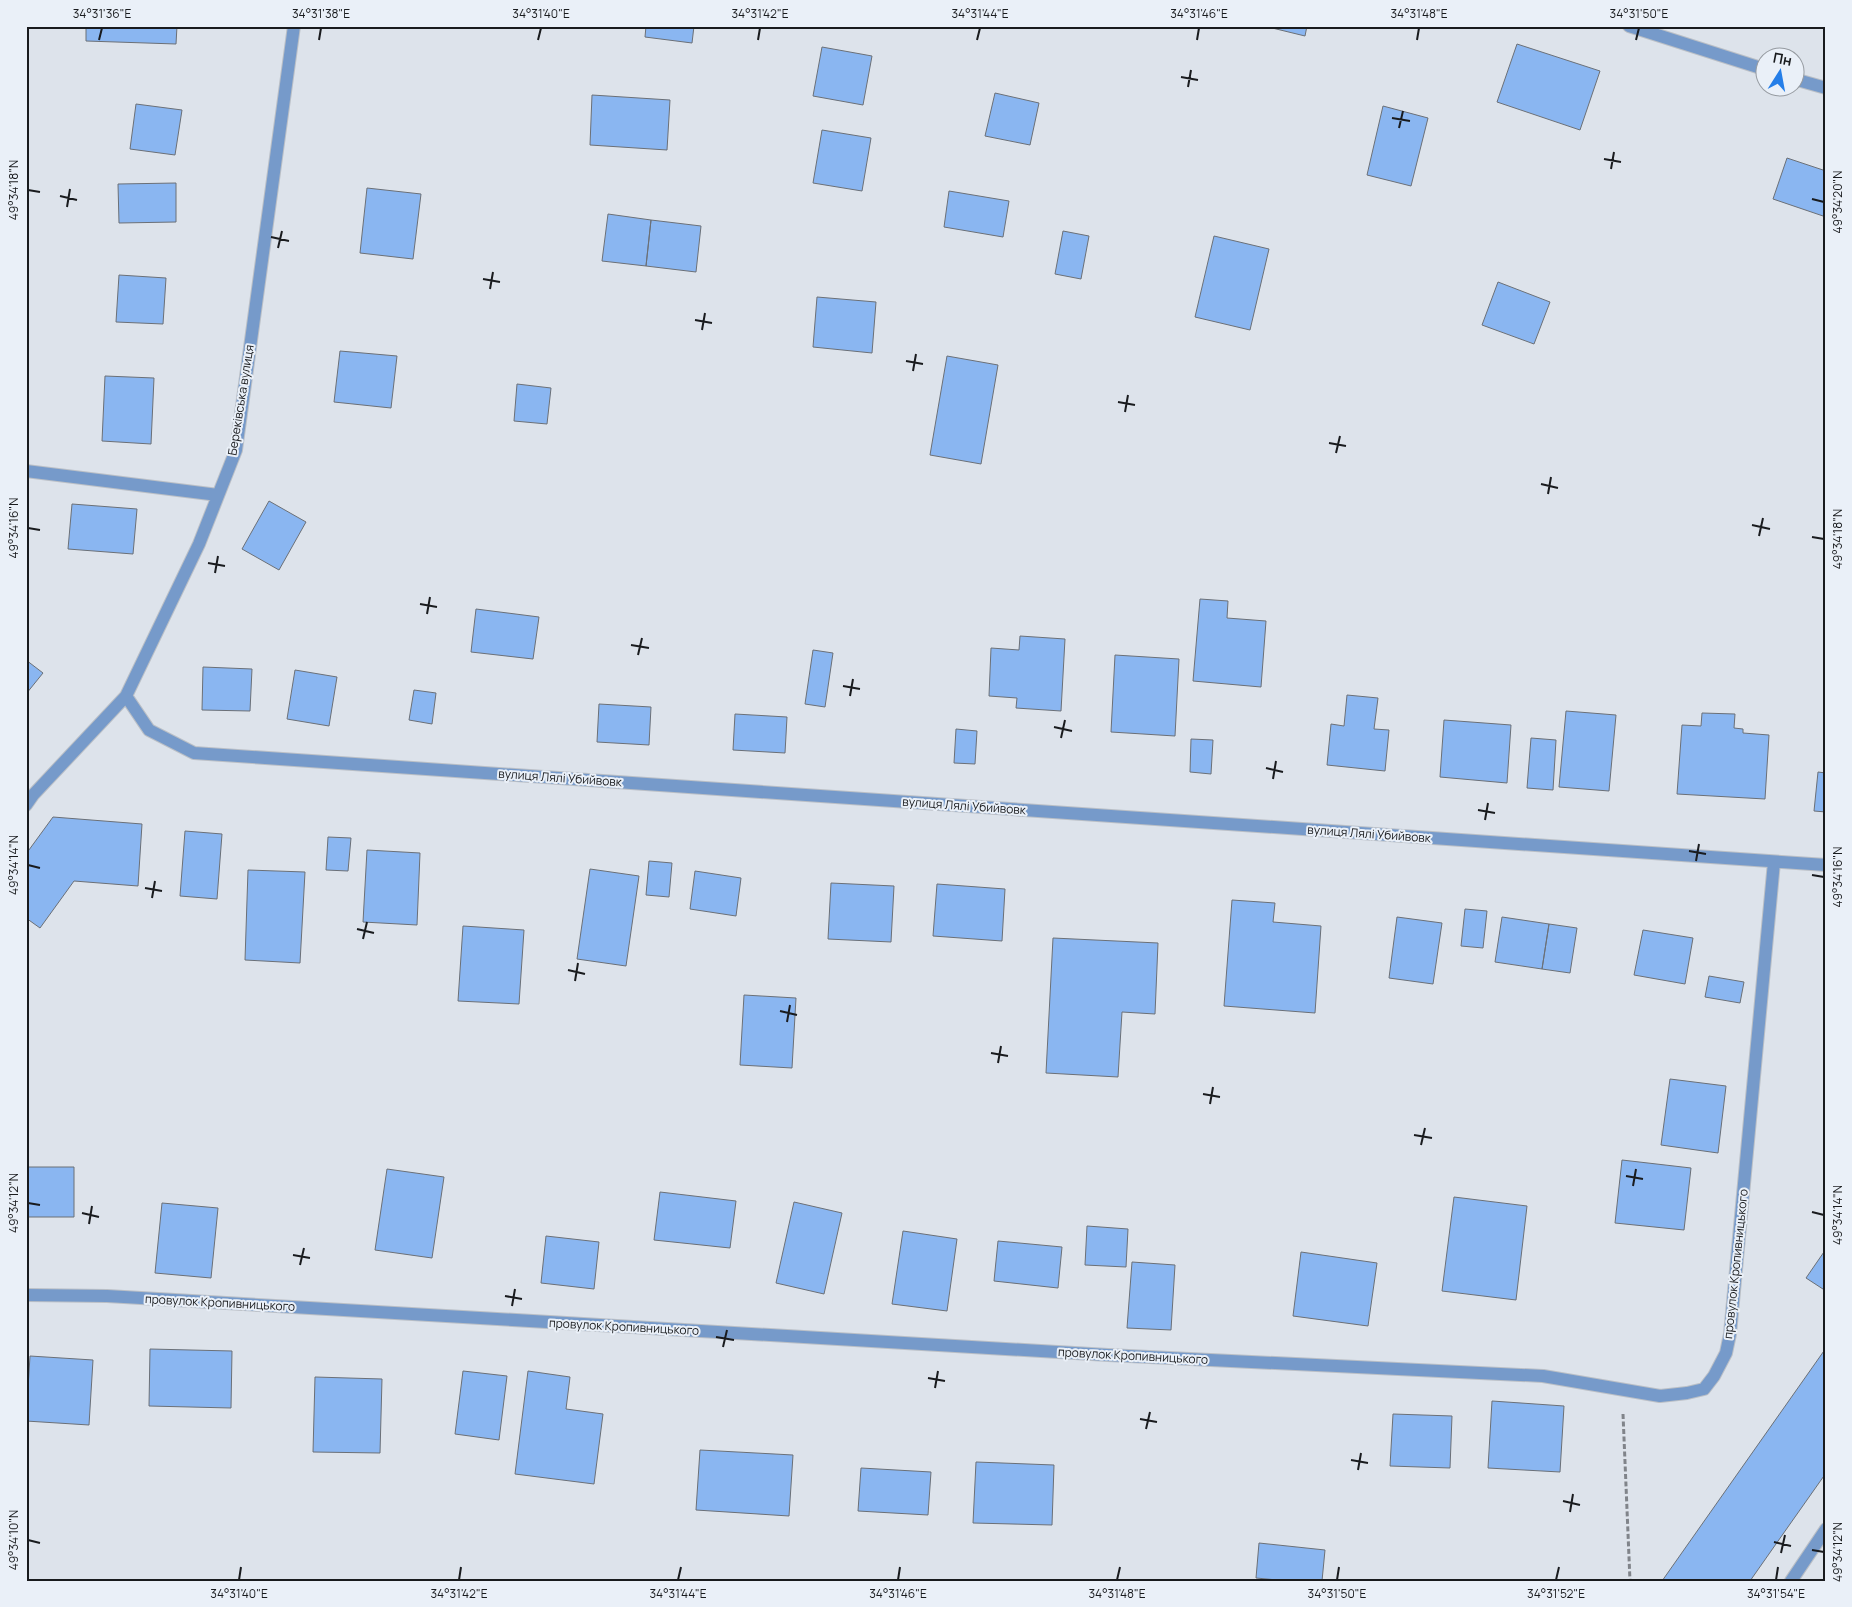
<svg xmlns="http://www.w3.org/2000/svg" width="1852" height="1607" font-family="Manrope,sans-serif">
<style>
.building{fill:#8ab6f1;stroke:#6b7077}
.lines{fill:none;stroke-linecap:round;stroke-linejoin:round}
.minor-casing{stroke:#babfc6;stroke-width:14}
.path{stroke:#80848a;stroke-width:3;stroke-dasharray:5 2.5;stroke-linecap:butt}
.minor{stroke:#769aca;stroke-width:12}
.ticks{fill:none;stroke:#191b1e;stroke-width:2}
.labels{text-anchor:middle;stroke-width:4;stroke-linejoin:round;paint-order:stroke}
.street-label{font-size:12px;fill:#191b1e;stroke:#eaf0f8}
.neatline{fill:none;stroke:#191b1e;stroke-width:2}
.ticks-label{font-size:12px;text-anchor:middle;fill:#191b1e}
</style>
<rect width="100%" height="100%" fill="#dde3eb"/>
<path class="building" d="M86,26H177L176,44L86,41Z
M646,26H694L692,43L645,37Z
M1264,26H1307L1305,36Z
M1517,44L1600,71L1580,130L1497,102Z
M822,47L872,56L863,105L813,96Z
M995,93L1039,103L1030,145L985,136Z
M592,95L670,100L667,150L590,145Z
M136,104L182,110L175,155L130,149Z
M1383,106L1428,118L1411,186L1367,175Z
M822,130L871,138L862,191L813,183Z
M1787,158L1826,171V217L1773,199Z
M176,183V222L119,223L118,184Z
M367,188L421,194L413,259L360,253Z
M949,191L1009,201L1003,237L944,227Z
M608,214L651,220L646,266L602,261Z
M651,220L701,226L696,272L646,266Z
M1063,231L1089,236L1081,279L1055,274Z
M1214,236L1269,249L1250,330L1195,317Z
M119,275L166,278L163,324L116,322Z
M1498,282L1550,302L1534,344L1482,325Z
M817,297L876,302L872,353L813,347Z
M340,351L397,356L391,408L334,402Z
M947,356L998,365L981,464L930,455Z
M105,376L154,378L151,444L102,441Z
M517,384L551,388L547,424L514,421Z
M269,501L306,522L279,570L242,549Z
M72,504L137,509L133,554L68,549Z
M1200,599L1228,601L1227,618L1266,621L1261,687L1193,681Z
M476,609L539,617L533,659L471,652Z
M1020,636L1065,639L1061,711L1016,708L1017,698L989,696L991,648L1019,650Z
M813,650L833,653L825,707L805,704Z
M1115,655L1179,659L1175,736L1111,732Z
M26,660L43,673L26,694Z
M203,667L252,669L250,711L202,710Z
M295,670L337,677L329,726L287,719Z
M414,690L436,693L432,724L409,720Z
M1347,695L1378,698L1374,729L1389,730L1385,771L1327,765L1331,724L1344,726Z
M599,704L651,707L649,745L597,742Z
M1566,711L1616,715L1609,791L1559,787Z
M1702,713L1735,714L1734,728L1743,729V733L1769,735L1765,799L1677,794L1682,725L1701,726Z
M735,714L787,717L785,753L733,750Z
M1444,720L1511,725L1507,783L1440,777Z
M956,729L977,731L975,764L954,763Z
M1531,738L1556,740L1553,790L1527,788Z
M1191,739L1213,740L1211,774L1190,772Z
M1818,772L1826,773V812L1814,811Z
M53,817L142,824L138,886L74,881L40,928L26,918V854Z
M185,831L222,834L217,899L180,896Z
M328,837L351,838L348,871L326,870Z
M367,850L420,853L417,925L363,922Z
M649,861L672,863L669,897L646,895Z
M590,869L639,876L626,966L577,959Z
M248,870L305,872L300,963L245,960Z
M695,871L741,878L736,916L690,909Z
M831,883L894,886L891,942L828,939Z
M937,884L1005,889L1002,941L933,936Z
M1232,900L1275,903L1273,922L1321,926L1315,1013L1224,1006Z
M1465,909L1487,911L1483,948L1461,946Z
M1397,917L1442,923L1433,984L1389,978Z
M1502,917L1549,924L1542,969L1495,962Z
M1549,924L1577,928L1570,973L1542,969Z
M463,926L524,930L519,1004L458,1001Z
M1643,930L1693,938L1685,984L1634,975Z
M1053,938L1158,943L1155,1014L1122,1012L1118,1077L1046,1073Z
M1709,976L1744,982L1740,1003L1705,997Z
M744,995L796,998L792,1068L740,1065Z
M1670,1079L1726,1086L1718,1153L1661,1145Z
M1622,1160L1691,1168L1684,1230L1615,1223Z
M26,1167H74V1217H26Z
M387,1169L444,1177L432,1258L375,1250Z
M660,1192L736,1201L730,1248L654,1240Z
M1454,1197L1527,1206L1516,1300L1442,1291Z
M794,1202L842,1213L824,1294L776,1283Z
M162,1203L218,1208L211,1278L155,1273Z
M1087,1226L1128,1229L1126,1267L1085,1265Z
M903,1231L957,1239L947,1311L892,1304Z
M546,1236L599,1242L594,1289L541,1283Z
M998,1241L1062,1247L1058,1288L994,1281Z
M1826,1249V1291L1806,1278Z
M1301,1252L1377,1263L1368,1326L1293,1316Z
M1132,1262L1175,1265L1171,1330L1127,1328Z
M1826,1348V1473L1783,1534L1750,1581H1662Z
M150,1349L232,1351L231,1408L149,1406Z
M30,1356L93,1360L89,1425L26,1421Z
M463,1371L507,1376L499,1440L455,1434Z
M528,1371L570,1377L566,1409L603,1414L594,1484L515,1474Z
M315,1377L382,1379L380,1453L313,1452Z
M1492,1401L1564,1406L1560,1472L1488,1468Z
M1393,1414L1452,1416L1450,1468L1390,1466Z
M700,1450L793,1455L789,1516L696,1510Z
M976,1462L1054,1465L1052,1525L973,1523Z
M861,1468L931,1472L928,1515L858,1511Z
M1259,1543L1325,1550L1322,1581H1288L1256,1578Z"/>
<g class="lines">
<defs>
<path id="minor" d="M1629,26L1764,69
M1794,79L1826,88
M26,471L218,495
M126,696L149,730L194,753L1826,865
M26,805L33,795L126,696L199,544L236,450L294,26
M26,1295L107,1296L1108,1355L1543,1376L1660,1396L1687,1393L1704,1389L1714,1376L1726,1353L1730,1334L1774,862
M1791,1581L1826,1529"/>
</defs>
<use href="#minor" class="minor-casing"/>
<path class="path" d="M1623,1414L1630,1581"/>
<use href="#minor" class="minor"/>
</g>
<path class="ticks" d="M99,40L102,28M319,40L321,28M538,40L541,28M758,40L760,28M977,40L980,28M1197,40L1199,28M1417,40L1419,28M1636,40L1639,28M1181,77L1198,80M1188,87L1191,70M1392,118L1410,121M1399,128L1403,111M1604,159L1621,162M1611,169L1614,152M28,190L40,192M60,196L77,200M1812,199L1824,202M67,207L70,189M271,237L289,241M278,248L282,231M483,279L500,282M490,289L493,272M695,320L712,323M702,330L705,313M906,361L923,364M913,371L916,354M1118,402L1135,405M1125,412L1128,395M1329,443L1346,446M1336,453L1340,436M1541,484L1558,488M1548,494L1551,477M1752,525L1770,529M28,528L40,530M1759,536L1763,518M1812,537L1824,539M208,563L225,566M215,573L218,556M420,604L437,607M427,614L430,597M631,645L649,648M638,655L642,638M843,686L860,689M850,696L853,679M1054,727L1072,731M1061,738L1065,720M1266,768L1283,772M1273,779L1276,761M1478,810L1495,813M1485,820L1488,803M1689,851L1706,854M1696,861L1699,844M28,865L40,868M1812,875L1824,877M145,888L162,891M152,898L155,881M357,929L374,933M363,939L367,922M568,970L585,974M575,981L578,963M780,1011L797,1015M787,1022L790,1005M991,1053L1008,1056M998,1063L1001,1046M1203,1094L1220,1097M1210,1104L1213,1087M1414,1135L1432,1138M1421,1145L1425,1128M1626,1176L1643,1179M1633,1186L1636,1169M28,1203L40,1205M1812,1212L1824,1215M82,1213L99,1217M89,1224L92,1206M293,1255L310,1258M300,1265L304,1248M505,1296L522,1299M512,1306L515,1289M716,1337L734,1340M723,1347L727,1330M928,1378L945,1381M935,1388L938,1371M1140,1419L1157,1422M1146,1429L1150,1412M1351,1460L1368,1463M1358,1470L1361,1453M1563,1501L1580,1505M1570,1512L1573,1494M28,1540L40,1543M1774,1542L1791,1546M1812,1550L1824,1552M1781,1553L1785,1535M239,1580L241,1567M459,1580L461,1567M678,1580L681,1567M898,1580L900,1567M1117,1580L1120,1567M1337,1580L1339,1567M1556,1580L1559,1567M1776,1580L1778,1567"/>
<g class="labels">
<g class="street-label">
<text transform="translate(241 400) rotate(-81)" y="4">Береківська вулиця</text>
<text transform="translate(560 778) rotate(4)" y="4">вулиця Лялі Убийвовк</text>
<text transform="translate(964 806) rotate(4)" y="4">вулиця Лялі Убийвовк</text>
<text transform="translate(1369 834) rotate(4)" y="4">вулиця Лялі Убийвовк</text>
<text transform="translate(1736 1264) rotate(-84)" y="4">провулок Кропивницького</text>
<text transform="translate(220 1303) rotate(3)" y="4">провулок Кропивницького</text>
<text transform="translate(624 1327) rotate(3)" y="4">провулок Кропивницького</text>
<text transform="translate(1133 1356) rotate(3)" y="4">провулок Кропивницького</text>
</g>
</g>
<rect width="1852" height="1607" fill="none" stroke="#eaf0f8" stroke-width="55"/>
<g transform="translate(1780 72) rotate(11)"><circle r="24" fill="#eaf0f8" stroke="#969ba1"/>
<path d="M0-4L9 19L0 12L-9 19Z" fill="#257ee8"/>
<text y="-8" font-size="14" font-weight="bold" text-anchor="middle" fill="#191b1e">Пн</text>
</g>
<rect x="28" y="28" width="1796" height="1552" class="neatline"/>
<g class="ticks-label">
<text x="102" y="18">34°31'36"E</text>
<text x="321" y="18">34°31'38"E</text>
<text x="541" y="18">34°31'40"E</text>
<text x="760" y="18">34°31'42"E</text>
<text x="980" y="18">34°31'44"E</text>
<text x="1199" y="18">34°31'46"E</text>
<text x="1419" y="18">34°31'48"E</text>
<text x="1639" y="18">34°31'50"E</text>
<text transform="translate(14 190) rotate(-90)" y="4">49°34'18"N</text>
<text transform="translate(1838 202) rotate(-90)" y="4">49°34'20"N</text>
<text transform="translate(14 528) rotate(-90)" y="4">49°34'16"N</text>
<text transform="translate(1838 539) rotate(-90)" y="4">49°34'18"N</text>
<text transform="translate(14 865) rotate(-90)" y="4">49°34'14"N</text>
<text transform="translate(1838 877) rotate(-90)" y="4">49°34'16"N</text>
<text transform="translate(14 1203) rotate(-90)" y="4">49°34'12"N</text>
<text transform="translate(1838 1215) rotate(-90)" y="4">49°34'14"N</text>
<text transform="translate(14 1540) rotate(-90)" y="4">49°34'10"N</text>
<text transform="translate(1838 1552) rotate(-90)" y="4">49°34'12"N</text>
<text x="239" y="1598">34°31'40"E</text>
<text x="459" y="1598">34°31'42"E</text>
<text x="678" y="1598">34°31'44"E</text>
<text x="898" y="1598">34°31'46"E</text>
<text x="1117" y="1598">34°31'48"E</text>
<text x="1337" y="1598">34°31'50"E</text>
<text x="1556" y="1598">34°31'52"E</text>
<text x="1776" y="1598">34°31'54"E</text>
</g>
</svg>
